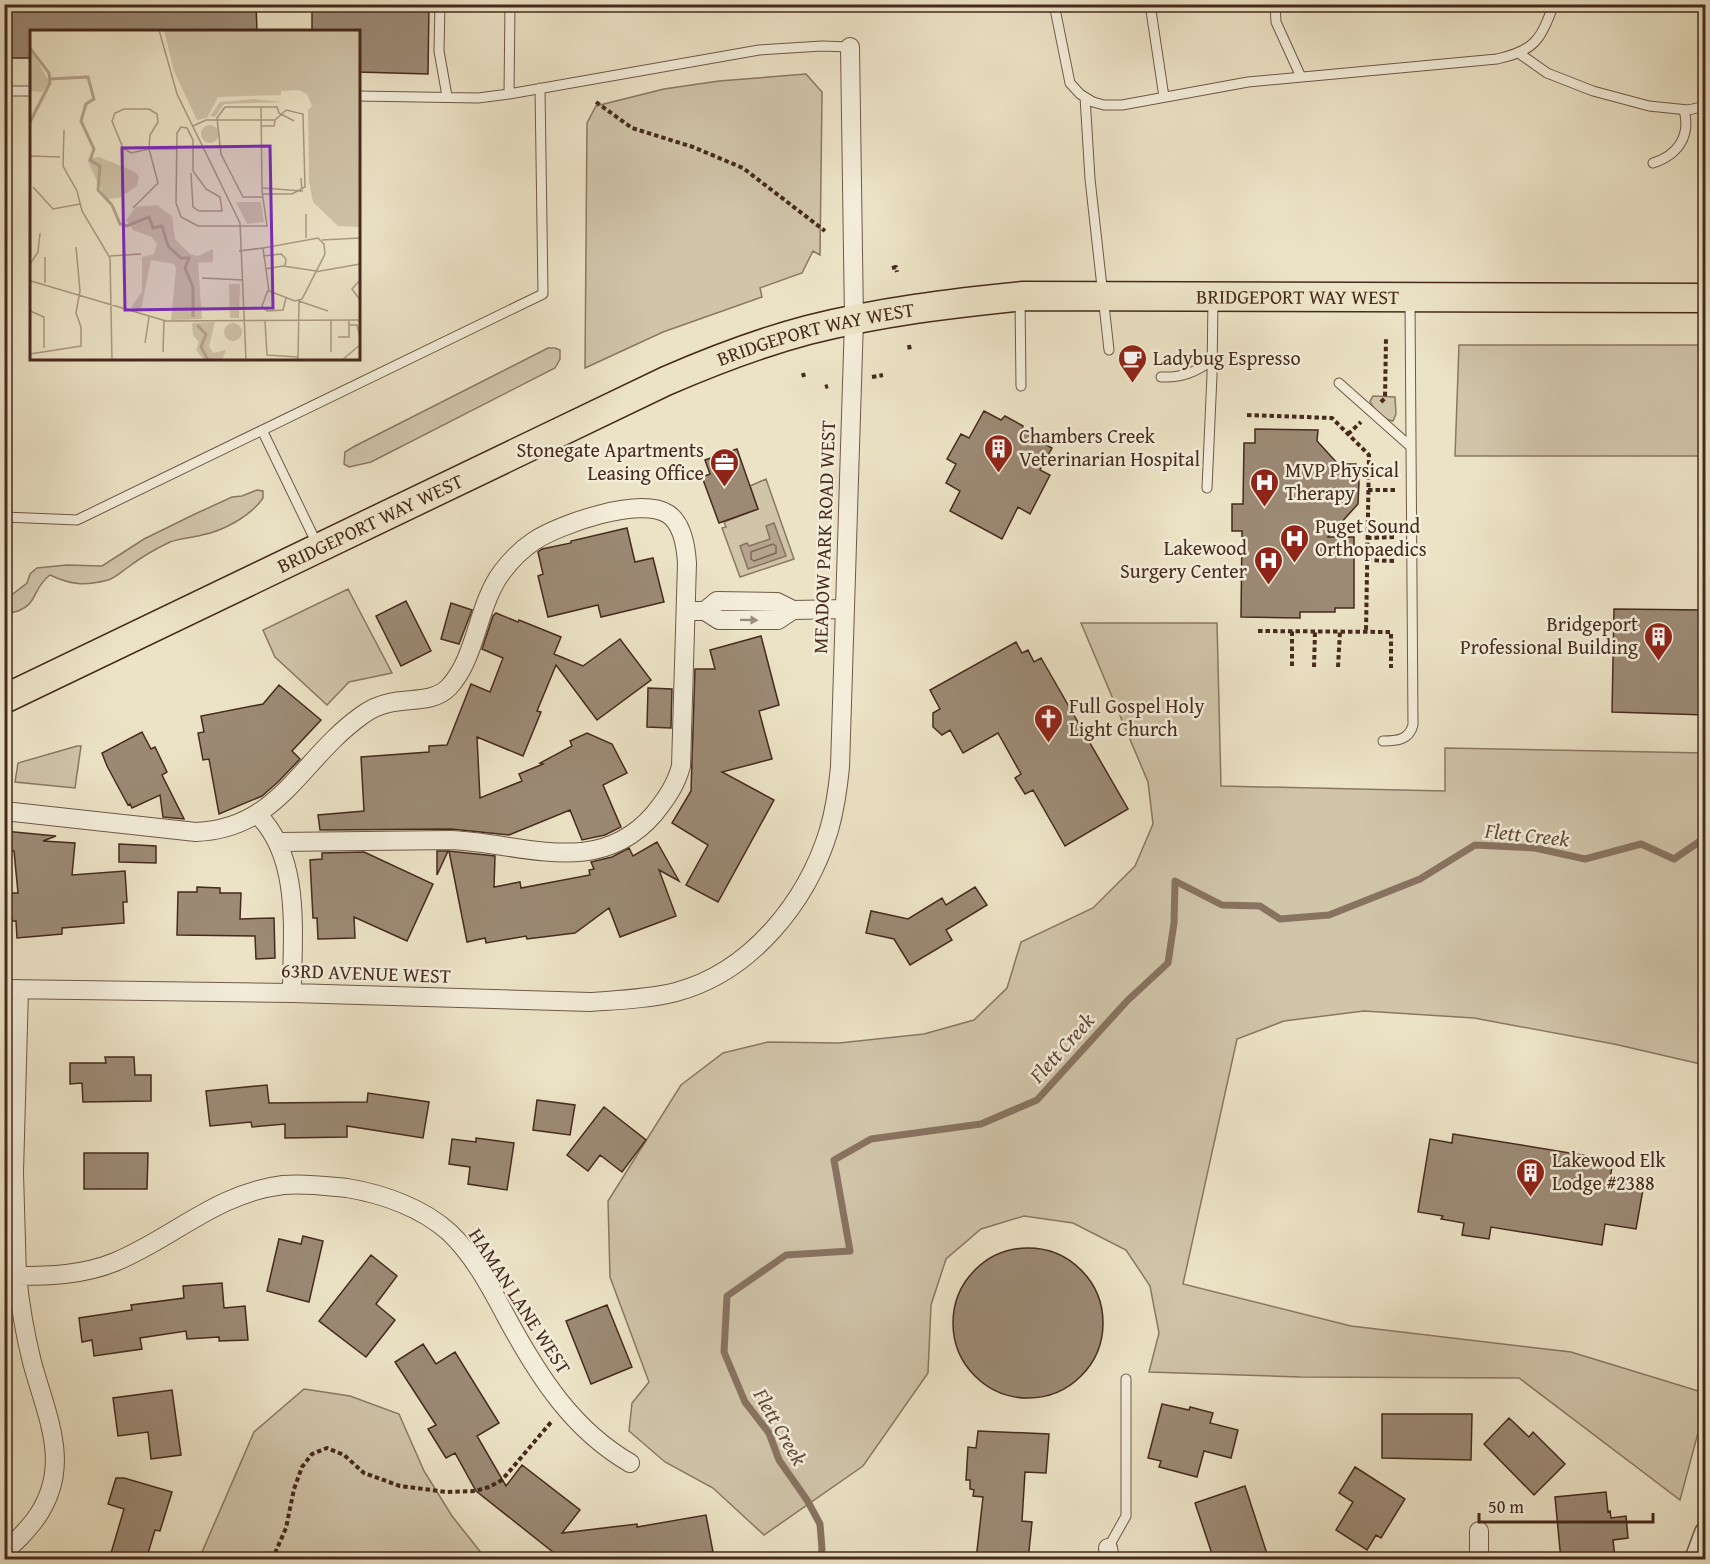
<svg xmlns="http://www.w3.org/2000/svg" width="1710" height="1564" font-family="'Gentium Book Plus',serif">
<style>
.green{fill:#d0c4a9;stroke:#8b7763;stroke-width:1.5}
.water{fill:#b4a48d;stroke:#887360;stroke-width:1.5}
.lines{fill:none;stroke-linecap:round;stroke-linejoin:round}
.shore{stroke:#7d6755;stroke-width:1.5}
.stream{stroke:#887360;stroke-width:7}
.building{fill:#9c8a75;stroke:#462a1d;stroke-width:1.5}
.service-casing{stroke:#705847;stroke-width:11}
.minor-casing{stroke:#705847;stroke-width:20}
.tertiary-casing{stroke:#705847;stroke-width:25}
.primary-casing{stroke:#462a1d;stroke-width:31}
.path{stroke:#462a1d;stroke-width:4;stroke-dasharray:4.5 3;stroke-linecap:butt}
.service{stroke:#f3edda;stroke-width:9}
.minor{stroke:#f3edda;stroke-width:18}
.tertiary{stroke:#f3edda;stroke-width:22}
.primary{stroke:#ece3c6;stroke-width:28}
.oneway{fill:#9c8c7c}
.labels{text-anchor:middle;stroke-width:5;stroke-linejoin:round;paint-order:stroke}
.street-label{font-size:20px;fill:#462a1d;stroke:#f3edda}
.poi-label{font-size:20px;fill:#462a1d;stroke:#f3edda;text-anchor:start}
.water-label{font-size:21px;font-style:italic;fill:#624839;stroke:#f3edda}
.inset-river{fill:none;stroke:#b4a48d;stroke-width:3}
.inset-road{fill:none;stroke:#aa9982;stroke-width:1.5}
.view{fill:#7b2cbf;fill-opacity:0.15;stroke:#7b2cbf;stroke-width:3}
.inset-edge{fill:none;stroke:#462a1d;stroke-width:3}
</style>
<rect width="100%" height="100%" fill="#ece3c6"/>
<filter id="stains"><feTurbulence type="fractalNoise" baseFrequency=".00333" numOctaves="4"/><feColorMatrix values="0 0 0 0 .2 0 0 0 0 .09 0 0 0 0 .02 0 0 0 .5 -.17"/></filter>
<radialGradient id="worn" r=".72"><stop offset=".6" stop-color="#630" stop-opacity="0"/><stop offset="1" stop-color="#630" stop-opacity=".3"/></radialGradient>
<path class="green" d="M806,74L822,92V95L820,255L813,251L802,273L760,288L762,297L663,332L585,368L587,123L596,106L664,89L719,81Z
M1459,345H1705V456H1455Z
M548,348H555L560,350V359L555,368L371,462L349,467L344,464L345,452L355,446Z
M1373,396L1395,397L1396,414L1393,421C1384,420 1373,409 1370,401Z
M766,479L794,559L740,577L722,528L726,527L724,522L758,509L750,486Z
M257,490L263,491V498C251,516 223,531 202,535C191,538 181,538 170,542C155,549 140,558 127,568C121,572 115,578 108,580C85,586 71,585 50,575C30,590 40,607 10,613L5,610V600L27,583L30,574L37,568L67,565L102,566L144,539L195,514L232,497L242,496Z
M348,589L392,673L349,682L327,705L275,657L263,630Z
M1081,623H1217L1221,786L1445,791V748L1705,753V1065L1614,1044L1474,1018L1364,1011L1284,1021L1237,1039L1183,1284L1351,1326L1571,1352L1705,1393V1407L1680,1500L1519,1378L1300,1377L1149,1372L1159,1333L1150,1286L1126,1250L1073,1223L1024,1216L981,1229L946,1259L931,1305L928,1373L863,1466L764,1535L713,1488L665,1462L629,1431L632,1403L649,1382L610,1277L608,1201L681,1085L723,1053L768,1042L839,1043L924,1034L974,1020L1007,988L1021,942L1093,908L1135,866L1153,824L1148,782Z
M77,746H81L75,788L15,782L18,763Z
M304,1389L350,1396L399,1414L424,1471L452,1516L486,1559H199L254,1432Z"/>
<path class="water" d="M774,523L786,556L748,569L740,546L747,543L749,546L770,539L766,526Z"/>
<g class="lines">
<path class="shore" d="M773,544L776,546V553L754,561L751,559V552Z"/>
<path class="stream" d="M820,1560L822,1549L820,1524L807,1500L779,1460L769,1433L745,1402L724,1352L727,1296L786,1255L850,1251L834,1160L871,1139L981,1124L1037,1100L1127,1001L1168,963L1174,923L1175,881L1222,905L1260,906L1280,919L1329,915L1420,879L1475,845L1535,848L1585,859L1641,844L1674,859L1706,837"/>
</g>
<path class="building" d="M4,4H256L257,31L32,32V58H4Z
M312,4H429L428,74L358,72V32H312Z
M984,411L1001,420L1005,416L1023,426L1022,431L1052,448L1040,470L1050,475L1030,514L1018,507L1002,539L950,511L960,491L946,483L956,464L947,459L961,434L969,438Z
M1255,429L1318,430L1317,441L1338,464H1356L1359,482L1358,504L1328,537H1354V608H1335V612H1300V618L1241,617L1242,531H1232V504H1243L1244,443H1255Z
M737,449L758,509L719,523L702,477L710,474L705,460Z
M627,528L635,562L653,558L664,602L601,617L598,605L548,617L538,576L543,574L538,552L542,549L571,543V541Z
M406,601L431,651L401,666L376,616Z
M451,603L472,610L459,644L441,639Z
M1614,609L1706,610V715L1612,712Z
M496,613L518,622L519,620L561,637L554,654L583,666L620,639L651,680L597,720L556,665L537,711L541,712L523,756L477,737L480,798L522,781L519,774L543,764L540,763L572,746L570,741L587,733L612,744L627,773L603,785L621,827L605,835L582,840L570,810L509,835L451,829L320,830L318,815L364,811L361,757L429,752V746L447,745L471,684L490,692L503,658L482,649L493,616Z
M761,636L779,705L759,711L772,759L722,772L774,800L718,902L686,885L708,845L672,823L691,791L695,669H715L710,650Z
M1016,642L1022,653L1028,650L1034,662L1041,658L1128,809L1065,846L1033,790L1025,794L1015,778L1021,774L998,733L963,753L950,730L942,735L933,727V713L940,709L930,690Z
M279,685L321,720L292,751L300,759L278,782L262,796L219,814L209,759L203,760L198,733L204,732L201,716L263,704Z
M648,688L672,689L671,728L647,727Z
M142,732L151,749L155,747L167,772L162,775L184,819L163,817L160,795L132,808L130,804L128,805L107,766L102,753Z
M4,831L56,836L43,841L75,843L72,875L125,871L127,902H123L124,923L62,928V934L17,938L16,921H12L9,893H18L14,851L4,850Z
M657,842L679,881L659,870L676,916L620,937L609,908L575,933L527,939L526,936L486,943L485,938L467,942L449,851L495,856L494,887L520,882L521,888L590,875L589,870L594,869L591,862L612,857L629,848L633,856Z
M119,844L156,846V863L119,862Z
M437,851H448L437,875Z
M364,852L433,884L407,941L354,917L355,938L318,939L317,918H313L310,860L322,859V853Z
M197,887L220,888V893H241L240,919L274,918L275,958L256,959L255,936L177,935L178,892H197Z
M975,887L987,905L946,930L952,940L910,965L894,939L866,933L871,911L908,919L942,898L946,905Z
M105,1057H134L135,1075H151V1101L83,1102L82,1083L70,1084V1063H106Z
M267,1085L269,1103L367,1102L368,1093L429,1102L423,1138L347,1126V1137L285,1138V1124L252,1127L251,1122L210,1126L206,1091Z
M537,1100L575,1105L570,1135L533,1130Z
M604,1107L646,1140L622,1172L600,1155L588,1171L567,1155Z
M1453,1134L1613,1160L1610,1179L1644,1184L1636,1229L1605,1224L1602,1245L1491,1227L1489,1239L1462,1235L1464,1223L1441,1219L1443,1216L1418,1212L1430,1139L1452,1143Z
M476,1138L514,1143L507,1190L468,1184L470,1167L449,1164L452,1139L476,1142Z
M84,1153H148L147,1189H84Z
M303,1236L323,1241L309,1302L267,1291L279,1239L301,1244Z
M953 1323a75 75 0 1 1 150 0a75 75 0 1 1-150 0Z
M371,1255L397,1276L376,1304L395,1320L366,1357L319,1321Z
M222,1283L224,1308L245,1306L248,1340L219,1341V1337L187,1339L186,1331L140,1338L142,1349L94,1356L92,1340L82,1342L79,1318L132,1310L131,1305L184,1298L183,1286Z
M607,1305L632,1367L591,1384L566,1321Z
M423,1344L436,1364L455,1352L499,1423L477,1436L506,1486L522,1465L580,1510L562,1533L637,1524V1527L706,1515L713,1552L672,1560H659L657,1552L604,1560H563L476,1491L455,1453L446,1458L428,1429L436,1425L395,1362Z
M172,1390L181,1455L151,1459L148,1432L118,1436L113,1398Z
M1162,1404L1189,1410L1190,1407L1213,1413L1210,1423L1238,1430L1231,1458L1204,1451L1197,1477L1159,1467L1161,1461L1148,1458Z
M1382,1414H1472L1471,1460L1382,1458Z
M1509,1418L1529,1437L1533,1432L1565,1464L1534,1495L1484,1444Z
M978,1431L1049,1434L1046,1473L1025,1472L1022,1521L1032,1522L1028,1560H976L983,1497L973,1496L974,1490L970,1489V1480H966L968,1447L976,1448Z
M1355,1467L1405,1499L1381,1538L1376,1535L1367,1550L1336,1530L1353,1502L1339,1493Z
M116,1478H124L172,1492L160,1531L155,1530L146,1560H109L124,1509L108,1504Z
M1245,1486L1269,1560H1214L1195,1503Z
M1606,1492L1608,1512L1610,1511L1611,1518L1626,1516L1628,1538L1613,1540L1615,1558L1561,1560L1555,1497Z"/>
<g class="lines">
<defs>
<path id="service" d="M440,4L439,51L447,96
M1054,4L1070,83L1080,94L1093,102L1104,105H1122L1248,82L1497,59C1536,50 1540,40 1554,4
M1150,4L1164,97
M1275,4L1276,22L1301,77
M1520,54L1547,73L1593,91L1649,106L1688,110L1706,106
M4,91H32
M509,94L510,4
M358,96L478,98L509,94L759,50L822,46L850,47
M1085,97L1090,179L1109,350
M1653,163C1678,155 1691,136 1684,110
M1020,298L1021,386
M1161,377C1183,378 1195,372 1213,360
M1339,383L1411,447
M262,430L317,544
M1207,488L1212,375L1213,299
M4,517L77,520L543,294L540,88
M1383,741C1397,741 1409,740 1413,725L1410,301
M1108,1548L1126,1516V1379"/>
<path id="minor" d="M694,611H705L719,620H778L793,610
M705,611L717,601L777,602L793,610L844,609
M4,811L196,832C279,829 301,759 361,716C369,710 379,705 389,703C409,698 434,703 449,687C477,657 477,605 502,572C511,560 522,549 534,541C560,524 640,496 668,514C683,524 686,547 687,563L681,766C676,785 666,799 654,814C598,879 523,843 451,840L279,842
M258,815C302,859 292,935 292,993
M4,989L292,993L590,1002C618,1000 648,999 676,992C751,972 807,902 829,830C835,809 838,788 840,767L854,320L850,47
M19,989L14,1173L17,1276C50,1276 83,1275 115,1262C173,1238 217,1193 283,1185C305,1183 326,1186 347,1188C383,1194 423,1208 450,1233C475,1257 492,1290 508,1320C539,1377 573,1430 630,1463
M1108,1548L1110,1560
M4,1551C16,1543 25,1532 34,1521C74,1468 47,1418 32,1362C25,1334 20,1305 17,1276H6
M1479,1560V1531"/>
<path id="tertiary" d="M1696,1560L1706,1533"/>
<g id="primary">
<path id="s1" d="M4,699L666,381C712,361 759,343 808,330C879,312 952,303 1024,296L1706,298"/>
</g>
</defs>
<use href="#service" class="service-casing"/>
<use href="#minor" class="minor-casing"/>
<use href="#tertiary" class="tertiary-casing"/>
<use href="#primary" class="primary-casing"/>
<path class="path" d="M596,102L632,128L693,147L743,168L825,231
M892,268L896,267L897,272
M909,345L910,351
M803,373L804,377
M872,377L883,375
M825,387L828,386
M1381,402L1385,398L1386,338
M1247,415L1332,418L1369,455L1366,631
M1348,434L1361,422
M1368,490H1397
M1367,538L1396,537
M1367,560L1396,561
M1258,631L1391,632V668
M1292,666V631
M1314,667L1315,632
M1338,667L1340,631
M272,1560L286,1528L294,1489L302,1467L312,1454L327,1448L344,1455L364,1473L400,1486L447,1492L475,1491L489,1487L502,1480L552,1421"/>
<use href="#service" class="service"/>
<use href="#minor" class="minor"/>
<use href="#tertiary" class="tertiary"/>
<use href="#primary" class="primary"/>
</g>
<defs><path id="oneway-solid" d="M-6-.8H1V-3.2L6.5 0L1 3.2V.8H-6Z" transform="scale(1.5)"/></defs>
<use class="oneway" href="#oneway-solid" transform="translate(749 620) rotate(1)"/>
<defs>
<symbol id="cafe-pin" viewBox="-11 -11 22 30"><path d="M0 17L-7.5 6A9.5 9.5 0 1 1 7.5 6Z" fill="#8f2418" stroke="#f3edda"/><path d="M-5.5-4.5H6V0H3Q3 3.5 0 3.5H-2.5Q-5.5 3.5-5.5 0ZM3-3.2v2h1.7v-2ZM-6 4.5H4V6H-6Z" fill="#fff"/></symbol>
<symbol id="building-pin" viewBox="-11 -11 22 30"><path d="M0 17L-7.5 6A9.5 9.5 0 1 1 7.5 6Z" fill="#8f2418" stroke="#f3edda"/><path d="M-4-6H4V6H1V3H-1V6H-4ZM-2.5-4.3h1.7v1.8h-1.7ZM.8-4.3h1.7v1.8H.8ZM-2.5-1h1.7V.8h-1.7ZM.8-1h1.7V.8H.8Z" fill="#fff"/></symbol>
<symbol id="office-pin" viewBox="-11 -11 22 30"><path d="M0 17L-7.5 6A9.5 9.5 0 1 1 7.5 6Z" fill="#8f2418" stroke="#f3edda"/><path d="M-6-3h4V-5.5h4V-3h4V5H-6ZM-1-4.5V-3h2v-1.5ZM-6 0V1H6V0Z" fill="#fff"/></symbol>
<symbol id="hospital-pin" viewBox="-11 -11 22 30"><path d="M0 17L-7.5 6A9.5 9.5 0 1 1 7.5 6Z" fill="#8f2418" stroke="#f3edda"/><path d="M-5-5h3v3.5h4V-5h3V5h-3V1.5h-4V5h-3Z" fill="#fff"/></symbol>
<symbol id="church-pin" viewBox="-11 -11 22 30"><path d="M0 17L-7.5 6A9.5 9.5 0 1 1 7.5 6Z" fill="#8f2418" stroke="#f3edda"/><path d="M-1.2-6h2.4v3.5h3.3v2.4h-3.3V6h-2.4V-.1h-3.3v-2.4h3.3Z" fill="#fff"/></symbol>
</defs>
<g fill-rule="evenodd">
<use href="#cafe-pin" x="1116" y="342" width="33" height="45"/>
<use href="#building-pin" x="982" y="432" width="33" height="45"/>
<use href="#office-pin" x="708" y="446" width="33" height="45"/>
<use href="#hospital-pin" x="1248" y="466" width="33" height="45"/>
<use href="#hospital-pin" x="1278" y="522" width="33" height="45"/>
<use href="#hospital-pin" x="1252" y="544" width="33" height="45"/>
<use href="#building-pin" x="1642" y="620" width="33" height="45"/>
<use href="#church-pin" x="1032" y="702" width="33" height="45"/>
<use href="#building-pin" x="1514" y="1156" width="33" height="45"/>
</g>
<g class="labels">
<g class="street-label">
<text dy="7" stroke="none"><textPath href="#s1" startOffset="1378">BRIDGEPORT WAY WEST</textPath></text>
<text dy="7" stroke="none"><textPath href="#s1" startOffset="892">BRIDGEPORT WAY WEST</textPath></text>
<text dy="7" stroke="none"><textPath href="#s1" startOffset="406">BRIDGEPORT WAY WEST</textPath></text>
<text transform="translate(824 537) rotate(-88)" y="7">MEADOW PARK ROAD WEST</text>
<text transform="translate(366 973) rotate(2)" y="7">63RD AVENUE WEST</text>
<text transform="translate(520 1301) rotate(57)" y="7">HAMAN LANE WEST</text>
</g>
<g class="poi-label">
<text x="1153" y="365">Ladybug Espresso</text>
<text x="1019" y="443">Chambers Creek<tspan x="1019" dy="23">Veterinarian Hospital</tspan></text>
<text x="704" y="457" text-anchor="end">Stonegate Apartments<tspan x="704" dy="23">Leasing Office</tspan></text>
<text x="1285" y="477">MVP Physical<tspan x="1285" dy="23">Therapy</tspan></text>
<text x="1315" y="533">Puget Sound<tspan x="1315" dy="23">Orthopaedics</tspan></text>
<text x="1247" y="555" text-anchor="end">Lakewood<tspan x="1247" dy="23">Surgery Center</tspan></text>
<text x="1638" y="631" text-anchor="end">Bridgeport<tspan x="1638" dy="23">Professional Building</tspan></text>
<text x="1069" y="713">Full Gospel Holy<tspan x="1069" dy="23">Light Church</tspan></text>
<text x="1552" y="1167">Lakewood Elk<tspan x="1552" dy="23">Lodge #2388</tspan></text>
</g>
<g class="water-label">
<text transform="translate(1527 835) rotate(6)" y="7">Flett Creek</text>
<text transform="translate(1062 1048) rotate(-48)" y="7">Flett Creek</text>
<text transform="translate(780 1427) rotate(60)" y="7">Flett Creek</text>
</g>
</g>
<g transform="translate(30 30)">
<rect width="330" height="330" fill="#ece3c6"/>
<path d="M134,0H330V197L308,196L283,172L279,152L278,80L282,76L277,64L269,60L251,61V65L188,67L177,88L167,90L144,41ZM0,18L20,53L12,62L0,61ZM224,69L253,72L194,74L185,87L180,86L190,72ZM171 104a9 9 0 1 1 18 0a9 9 0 1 1-18 0ZM69,127L105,142L109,147L107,156L89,168L75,169L58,131L60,128ZM206,172H231L234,192L217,194ZM127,175L142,186L145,209L160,224L168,226L183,219V232L168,233L172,289L141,290L146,239L144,234L121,230L111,280L101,277L112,262V227L124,224L127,214L122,207L103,200L96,190L106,177ZM199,254H210L209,288H200ZM185,292L179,316L183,323L196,320L192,330H174L166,320L169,312L163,305L162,293ZM194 302a9 9 0 1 1 18 0a9 9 0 1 1-18 0Z" fill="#d0c4a9"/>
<path class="inset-river" d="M0,18L19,43L20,53L0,92M19,49L58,47L64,69L56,74L51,91L64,119L60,130L70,136L68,160L82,175L90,194L97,196L119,187L123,198L132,196L138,216L151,228H159L155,238L163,257V287M167,295L176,304L171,317L178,330"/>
<path class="inset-road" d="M129,0L147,64L210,193L216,330M94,79H119L127,84L128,92L120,105L119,119L101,123L93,118L82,91L85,83ZM163,96L176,90H245L256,80L273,84L275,157L262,164H232M231,96H244L245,90M34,100L33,136L47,161L52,181L80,228L82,330M0,126L30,127M163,141V110L157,98L151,97L147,103L146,173L151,187L168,196H237L232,161L231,77M161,143L163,177L169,181H192L190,167L176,159L163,141M3,157L23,179L50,174M232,158L272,161L271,148M233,167H213L191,124L187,88L195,77H247L249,83L264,91M103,178L128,153L119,119H146M276,208V184M288,208L294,214L295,224L272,269L265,271L239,261L233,218ZM292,210L330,208M209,221L233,218M80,226L111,224M233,226L251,224L256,229L255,237M15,227V253M0,234L8,222L10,203M235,239L253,236L286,241M285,242L330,234M172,248L213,250M330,250L322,259L330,270M1,251L136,291L330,290M238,260L232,276L237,281L253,280L256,268M0,281L14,287V318M235,291L237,325L268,327M301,291V322M320,295H327L330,307M308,307H319V290M115,313L119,287M133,322L134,291M0,324L51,316V297L46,283L50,261L46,217M268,330L269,271L298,281M312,330L330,315"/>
<path class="view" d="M240,116L243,278L95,280L92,118Z"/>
<rect width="330" height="330" class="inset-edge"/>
</g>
<rect width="1710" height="1564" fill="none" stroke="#ece3c6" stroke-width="24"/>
<rect x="6" y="6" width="1698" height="1552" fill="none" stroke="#462a1d" stroke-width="3"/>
<rect x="12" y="12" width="1686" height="1540" fill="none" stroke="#462a1d" stroke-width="1.5"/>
<path d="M1479 1513v9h174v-9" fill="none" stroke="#462a1d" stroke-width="3"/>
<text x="1488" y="1513" font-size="18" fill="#462a1d" stroke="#f3edda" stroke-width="4.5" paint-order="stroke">50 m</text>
<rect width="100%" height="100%" filter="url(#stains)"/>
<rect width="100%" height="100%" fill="url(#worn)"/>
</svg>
